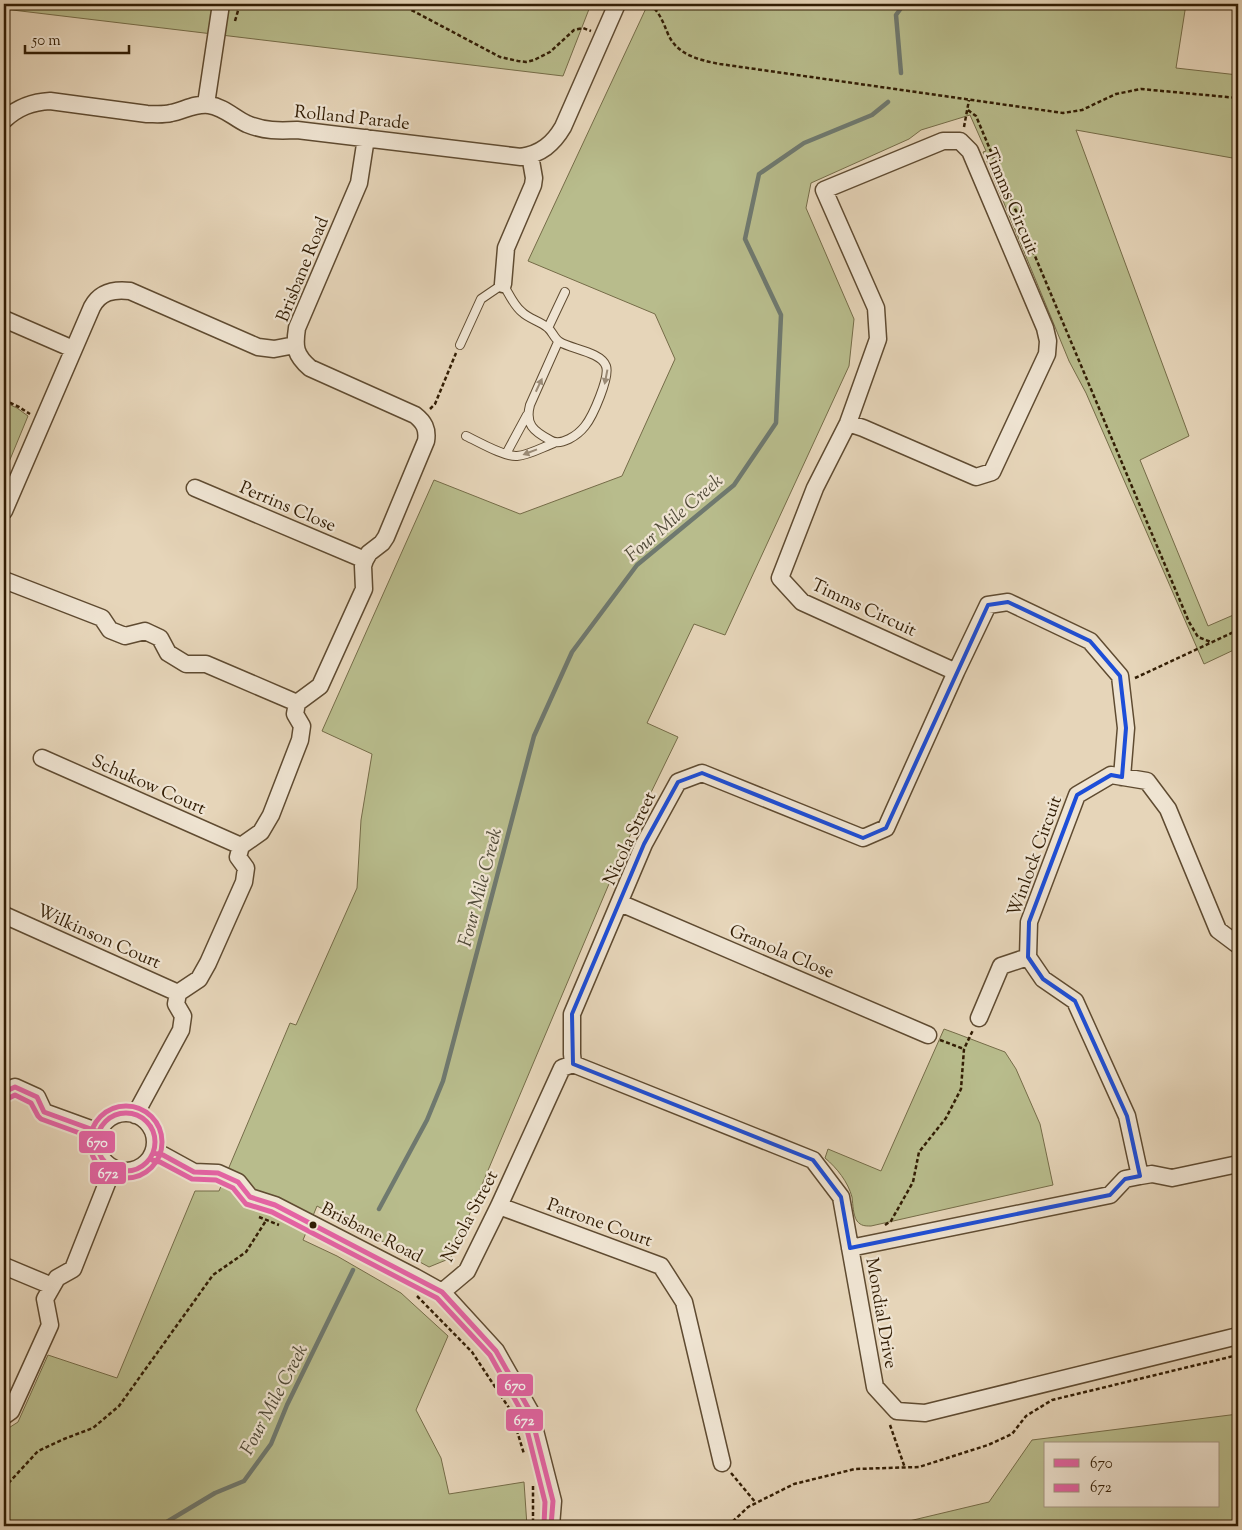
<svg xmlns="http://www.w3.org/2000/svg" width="1242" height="1530" font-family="'Sorts Mill Goudy',serif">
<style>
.green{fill:#b8bc8c;stroke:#756c48;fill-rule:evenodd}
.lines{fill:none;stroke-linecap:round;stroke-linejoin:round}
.stream{stroke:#6f796f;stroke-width:4.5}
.service-casing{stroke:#5f4b31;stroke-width:10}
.minor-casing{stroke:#5f4b31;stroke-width:19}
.path{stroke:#321d04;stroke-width:2.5;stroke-dasharray:4 2.5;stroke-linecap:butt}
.service{stroke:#efe4d2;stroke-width:8}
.minor{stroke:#efe4d2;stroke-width:16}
.bus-1-casing{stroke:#efe4d2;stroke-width:9}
.bus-2-casing{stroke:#efe4d2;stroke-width:9}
.bus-1{stroke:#e463a4;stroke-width:5}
.bus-2{stroke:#e463a4;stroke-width:5}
.oneway{fill:#9a8a75}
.marked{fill:none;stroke:#1d4ed8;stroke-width:4;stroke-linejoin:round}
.bus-dot{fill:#321d04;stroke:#efe4d2;stroke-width:2}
.labels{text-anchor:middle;stroke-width:4.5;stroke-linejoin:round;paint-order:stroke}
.street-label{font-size:18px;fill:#321d04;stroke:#efe4d2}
.water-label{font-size:19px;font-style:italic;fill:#514b39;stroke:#efe4d2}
.line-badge{stroke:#efe4d2;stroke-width:2}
.badge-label{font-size:14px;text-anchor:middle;font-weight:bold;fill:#fff}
</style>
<rect width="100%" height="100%" fill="#e6d5b9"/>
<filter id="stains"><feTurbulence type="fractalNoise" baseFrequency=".004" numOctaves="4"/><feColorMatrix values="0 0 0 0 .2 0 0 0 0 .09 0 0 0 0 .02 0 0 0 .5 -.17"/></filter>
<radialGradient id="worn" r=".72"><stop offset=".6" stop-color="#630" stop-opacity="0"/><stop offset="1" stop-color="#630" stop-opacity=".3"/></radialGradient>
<path class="green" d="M4,4H591L563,76L4,9Z
M648,4H1186L1176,68L1238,75V159L1076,130L1189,436L1140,460L1208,626L1238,613V648L1204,664L1086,393L1069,361L983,152L986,151L970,115L921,130L909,139L811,183L806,208L854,319L849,366L725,635L694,624L647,723L678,737L625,846L451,1258L429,1267L317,1206L303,1240L337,1256L401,1293L448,1336L416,1410L441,1458L449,1494L524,1482L527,1526H4V1431L18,1422L48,1355L117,1378L195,1191H219L290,1023L296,1025L357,888L361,820L372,754L322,731L434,480L520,514L622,476L675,359L655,314L528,261Z
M4,402L17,408L28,416L4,474Z
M944,1029L955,1033L1005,1052L1016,1069L1040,1124L1053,1185L871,1226C865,1226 861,1226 857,1221C853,1215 853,1205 852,1197C848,1182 837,1168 825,1158L828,1149L881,1171Z
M1238,1414V1526H888L989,1502L1032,1440ZM1046,1444H1218V1506H1046Z"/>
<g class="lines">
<path class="stream" d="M901,73L896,15L904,4
M379,1209L427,1120L443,1081L534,736L572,652L637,565L734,485L776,423L781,315L745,239L759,174L804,143L872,115L888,102
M160,1526L215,1493L244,1481L271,1444L287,1405L353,1270"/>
<defs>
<path id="service" d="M548,328L565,292
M460,345L481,299L503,284C508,292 514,306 522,312C529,319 540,321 548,328C553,332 554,339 560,342C571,349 601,352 606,366C610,377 593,416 585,426C578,435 561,447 550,440C533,431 525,424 530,405L558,342
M466,436C479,442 504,457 517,456C529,455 543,447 554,443
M506,454L527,415"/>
<path id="minor" d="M206,104L221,4
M4,120C18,107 32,102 50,101L147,114C155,114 163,115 171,113C183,111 195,103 209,105C224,107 234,118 247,124C264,131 279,131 297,130L521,157C541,154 553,144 563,127L617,4
M503,284L506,248L533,185L534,178L530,155
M4,319L73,349
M848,423L863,428L976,477L992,472L1047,354L1048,341L1045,328L970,151L960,141H943L824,190L876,308L878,339L848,423L815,488L780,578L802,602L956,672
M195,488L365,560
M4,511L92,307C100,292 113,289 130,291L258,347L274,349L295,345
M4,580L102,618L110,630L125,636L145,631L160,638L168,653L186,664H206L297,703
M42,758L241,846
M620,903L928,1035
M4,915L178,993
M979,1018L1001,966L1028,957
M573,1064L813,1160L841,1197L875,1387L897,1411L925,1413L1238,1336
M4,1092L15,1087L37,1097L44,1112L99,1132
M97 1142a29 29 0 1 1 58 0a29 29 0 1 1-58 0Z
M135,1115L181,1030L183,1016L176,1004L178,993L199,979L208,963L244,882L246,868L238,857L241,846L261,832L271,815L300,740L302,726L295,714L297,703L320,686L364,589L363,566L365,560L369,553L382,543L386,537L426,441C428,429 424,422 415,415L310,368C295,355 294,347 297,328L359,183L366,138
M153,1153L163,1155L194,1172L218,1173L238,1182L250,1197L275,1205L415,1277L442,1292L496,1351L530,1411L553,1501L551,1526
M1140,1176L1152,1174L1172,1178L1238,1164
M499,1206L661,1266L684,1302L722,1463
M850,1248L1110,1195L1125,1179L1140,1176L1127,1116L1075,1001L1043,979L1028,957L1029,922L1077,795L1111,775L1147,781L1168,809L1218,930L1238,945
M4,1266L52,1286
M442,1292L467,1271L499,1206L562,1068L573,1064L572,1054V1014L644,844L678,782L702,773L863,838L886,828L956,672L988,605L1008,602L1090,641L1120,676L1126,728L1122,777
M4,1416L11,1411L50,1325L45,1299L57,1278L73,1269L113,1168"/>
</defs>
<use href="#service" class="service-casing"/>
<use href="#minor" class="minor-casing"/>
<path class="path" d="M130,4L144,6L158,4
M400,4L500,57L518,61L526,62L534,60L550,52L574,30L583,28L591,31
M650,4C660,13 663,22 668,34C677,55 699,60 720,64L1063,113L1082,110L1116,94L1141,89L1238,98
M235,21L240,4
M968,110L976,116L1189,622L1198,637L1211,642
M964,127L969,100
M4,400L19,407L30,414
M430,409L435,404L456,353
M1135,678L1238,630
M940,1040L964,1049
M124,1180L139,1172L153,1169
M259,1217L279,1225
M885,1225L891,1221L913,1182L919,1152L946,1118L961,1089L964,1049L973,1030
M417,1296L472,1352L511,1411L524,1454
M890,1425L905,1468
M731,1473L756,1503
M533,1486V1526
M4,1488L38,1451L64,1439L93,1428L119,1406L213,1275L246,1252L267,1219
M728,1526L748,1507L794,1484L855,1469L919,1467L988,1445L1012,1434L1026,1416L1052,1400L1238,1355"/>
<use href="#service" class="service"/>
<use href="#minor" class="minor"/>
<defs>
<path id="bus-1" d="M4,1092L15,1087L37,1097L44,1112L99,1132
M97 1142a29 29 0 1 1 58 0a29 29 0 1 1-58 0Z
M153,1153L163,1155L194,1172L218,1173L238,1182L250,1197L275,1205L442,1292L496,1351L530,1411L553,1501L551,1526"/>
<path id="bus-2" d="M7,1099L15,1095L31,1103L38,1116L41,1119L96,1139
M90 1142a36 36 0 1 1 72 0a36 36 0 1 1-72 0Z
M152,1160L160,1162L192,1179L216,1180L233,1188L246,1204L272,1212L437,1298L490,1355L523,1414L545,1502L544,1525"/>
</defs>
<use href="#bus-1" class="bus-1-casing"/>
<use href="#bus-2" class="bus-2-casing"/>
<use href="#bus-1" class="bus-1"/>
<use href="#bus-2" class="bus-2"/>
</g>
<defs><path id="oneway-solid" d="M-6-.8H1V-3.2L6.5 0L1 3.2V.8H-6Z" transform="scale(1.25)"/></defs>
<g class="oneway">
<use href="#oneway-solid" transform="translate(606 377) rotate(101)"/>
<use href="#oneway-solid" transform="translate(539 385) rotate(-65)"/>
<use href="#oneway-solid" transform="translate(530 452) rotate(159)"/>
</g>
<path class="marked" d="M1008,602L1090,641L1120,676L1126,728L1122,777L1111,775L1077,795L1029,922L1028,957L1043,979L1075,1001L1127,1116L1140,1176L1125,1179L1110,1195L850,1248L841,1197L813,1160L573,1064L572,1014L644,844L678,782L702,773L863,838L886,828L988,605Z"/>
<circle class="bus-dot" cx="313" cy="1225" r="4.5"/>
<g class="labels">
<g class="street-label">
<text transform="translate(352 117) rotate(6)" y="6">Rolland Parade</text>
<text transform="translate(1012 201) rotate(67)" y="6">Timms Circuit</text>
<text transform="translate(302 269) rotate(-68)" y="6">Brisbane Road</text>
<text transform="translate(288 506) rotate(23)" y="6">Perrins Close</text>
<text transform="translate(864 607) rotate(25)" y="6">Timms Circuit</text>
<text transform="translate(149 784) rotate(24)" y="6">Schukow Court</text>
<text transform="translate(629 838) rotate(-65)" y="6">Nicola Street</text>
<text transform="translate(1034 856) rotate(-70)" y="6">Winlock Circuit</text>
<text transform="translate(99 936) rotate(24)" y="6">Wilkinson Court</text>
<text transform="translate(782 951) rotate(23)" y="6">Granola Close</text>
<text transform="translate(469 1216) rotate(-62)" y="6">Nicola Street</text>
<text transform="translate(600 1222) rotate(20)" y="6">Patrone Court</text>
<text transform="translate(372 1232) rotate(27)" y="6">Brisbane Road</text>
<text transform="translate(882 1313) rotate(80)" y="6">Mondial Drive</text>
</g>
<g class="water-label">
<text transform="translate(673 517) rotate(-41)" y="7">Four Mile Creek</text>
<text transform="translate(479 887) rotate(-75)" y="7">Four Mile Creek</text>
<text transform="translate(273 1399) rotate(-62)" y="7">Four Mile Creek</text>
</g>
</g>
<g class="line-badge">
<rect x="78" y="1130" width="38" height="24" rx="5" fill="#e463a4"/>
<rect x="89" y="1161" width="38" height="24" rx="5" fill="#e463a4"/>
<rect x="496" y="1373" width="38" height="24" rx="5" fill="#e463a4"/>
<rect x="505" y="1408" width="39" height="24" rx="5" fill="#e463a4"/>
</g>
<g class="badge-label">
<text x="97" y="1147">670</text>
<text x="108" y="1178">672</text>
<text x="515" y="1390">670</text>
<text x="524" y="1425">672</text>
</g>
<rect width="1242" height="1530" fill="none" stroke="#e6d5b9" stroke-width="20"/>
<rect x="5" y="5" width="1232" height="1520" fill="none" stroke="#321d04" stroke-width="2.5"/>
<rect x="10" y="10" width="1222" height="1510" fill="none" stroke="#321d04"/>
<rect x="1044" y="1442" width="175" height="65" fill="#efe4d2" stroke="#a39480"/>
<rect x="1054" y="1459" width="25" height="8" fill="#e463a4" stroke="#a39480"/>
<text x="1090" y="1468" font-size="15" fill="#321d04">670</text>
<rect x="1054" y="1484" width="25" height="8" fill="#e463a4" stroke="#a39480"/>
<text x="1090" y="1492" font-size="15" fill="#321d04">672</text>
<path d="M25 45v8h104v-8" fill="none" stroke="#321d04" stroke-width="2.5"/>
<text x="32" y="45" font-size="15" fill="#321d04" stroke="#efe4d2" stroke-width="4" paint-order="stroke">50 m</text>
<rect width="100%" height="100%" filter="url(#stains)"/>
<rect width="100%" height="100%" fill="url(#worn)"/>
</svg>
